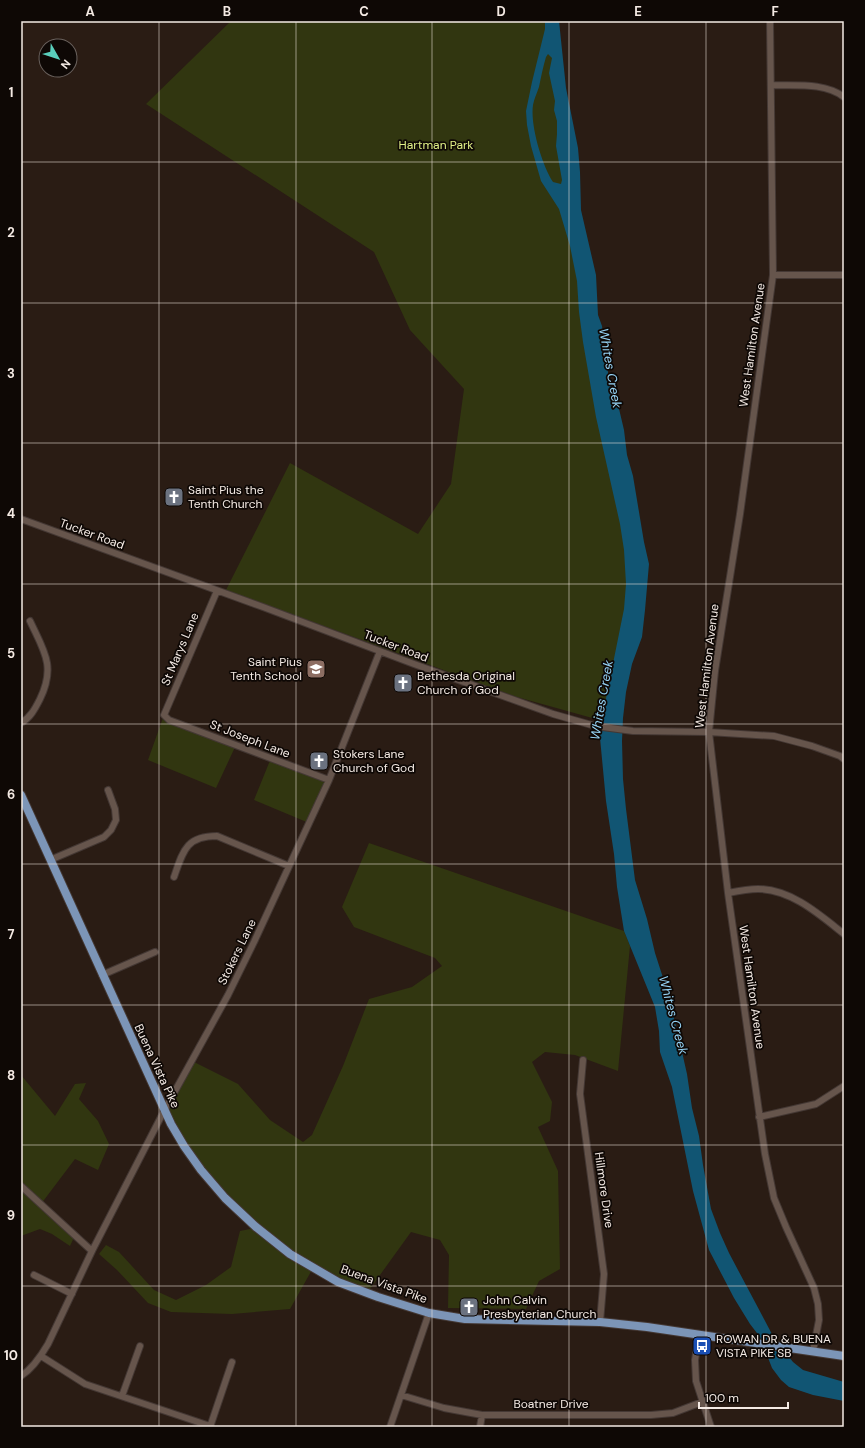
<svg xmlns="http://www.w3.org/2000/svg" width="865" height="1448" font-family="'DM Sans',sans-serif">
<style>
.green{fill:#313610}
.water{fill:#115573;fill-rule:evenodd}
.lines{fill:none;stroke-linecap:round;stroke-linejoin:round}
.minor-casing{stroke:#443834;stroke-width:8}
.major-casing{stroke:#443834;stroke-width:10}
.minor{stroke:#66554c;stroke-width:6}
.major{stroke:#7c95b7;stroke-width:8}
.grid{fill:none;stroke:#f4eae4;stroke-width:1;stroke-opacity:0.55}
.labels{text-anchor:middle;stroke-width:3.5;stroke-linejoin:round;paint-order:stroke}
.park-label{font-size:12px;fill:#e0ef86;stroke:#0e0805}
.street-label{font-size:12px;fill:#f4eae4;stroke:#0e0805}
.poi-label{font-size:12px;fill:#f4eae4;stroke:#0e0805;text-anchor:start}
.water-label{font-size:13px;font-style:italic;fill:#95d2f4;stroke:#0e0805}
.neatline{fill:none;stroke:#f4eae4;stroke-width:1.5}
.grid-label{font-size:13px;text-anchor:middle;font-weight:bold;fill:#f4eae4}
</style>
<rect width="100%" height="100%" fill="#2a1c14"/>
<path class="green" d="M231,21H551L618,457L629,599L603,721L517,697L226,590L290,463L418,534L451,484L464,389L410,330L374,252L146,104Z
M164,715L236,745L216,788L148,760Z
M271,758L329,780L309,823L254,800Z
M369,843L624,931L630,946L618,1071L575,1055L545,1052L532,1062L552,1102L550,1121L538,1127L558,1171L560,1269L539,1281L526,1309L448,1308L449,1255L440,1240L411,1232L367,1293L313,1268L290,1309L232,1314L171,1312L148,1303L117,1270L99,1254L106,1245L119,1252L154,1290L176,1300L206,1285L231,1267L240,1231L255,1228L225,1198L164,1111L192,1061L238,1084L270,1120L303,1142L312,1135L343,1066L369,999L412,987L442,966L435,958L354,927L342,907Z
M21,1075L55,1116L75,1084L86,1083L79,1099L98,1121L109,1144L98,1170L75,1159L41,1204L75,1235L70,1246L52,1234L40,1229L21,1236Z"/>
<path class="water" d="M545,21H559L566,88L578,148L580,172L581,210L596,275L598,315L602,326L609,380L616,396L624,430L627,455L633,476L644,542L649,564L645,610L642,637L632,664L626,692L623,718L622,741L623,779L626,809L635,880L647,919L655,953L666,987L677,1030L687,1074L692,1108L699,1136L703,1165L711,1209L720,1233L729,1253L774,1338L785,1352L793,1362L803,1370L844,1382V1401L813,1395L789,1387L781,1380L772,1368L760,1337L750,1324L734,1298L709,1250L693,1191L672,1087L660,1052L659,1031L655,1007L624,931L617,887L614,854L606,801L600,738L602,718L624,609L626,584L624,550L620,524L596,417L583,342L579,312L577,281L570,246L559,209L541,181L531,146L527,125L526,111L532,82L545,29ZM548,54L552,58L549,73L555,101L554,110L557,121V134L556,146L562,180L561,184L553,182C542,165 530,125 533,105C534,99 537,93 539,87C541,77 543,67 546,57Z"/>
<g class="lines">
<defs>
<path id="minor" d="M770,21L773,275L740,514L715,671L709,732L728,893L765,1154L774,1198L786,1227L814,1288L818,1304L819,1320L813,1351
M772,85C795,86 824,82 844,97
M773,275H844
M21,519L263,607L414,664L553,714L595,726L633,731L709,732L774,736L812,746L840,756L844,759
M217,591L164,715L169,720L329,780
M21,723C30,718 35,709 40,699C56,666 44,651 30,621
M50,860L104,837L111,830L116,820L115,809L108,790
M174,877C183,851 186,836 217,836L289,866
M728,893C738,891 748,889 758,889C791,889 820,915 844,934
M102,975L155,952
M583,1060L580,1094L604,1274L600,1322
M759,1117L816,1104L844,1086
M21,1186L92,1251
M34,1275L72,1294
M699,1335L695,1360L696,1381L711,1427
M41,1356L85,1384L210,1426
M21,1376C32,1369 41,1356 48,1344L92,1251L164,1111L228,995L254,942L329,780L380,651
M401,1395L444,1408L482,1415H651L673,1413L702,1402
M122,1396L140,1346
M210,1427L232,1362
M390,1427L429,1313
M480,1427L482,1415"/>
<path id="major" d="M21,795L171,1124L184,1146L201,1170L225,1198L256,1227L290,1254L338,1282L378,1297L429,1313L465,1319L600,1322L647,1327L844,1356"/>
</defs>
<use href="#minor" class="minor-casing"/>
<use href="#major" class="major-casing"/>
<use href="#minor" class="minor"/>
<use href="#major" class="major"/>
</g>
<path class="grid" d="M159,21V1427M296,21V1427M432,21V1427M569,21V1427M706,21V1427M21,162H844M21,303H844M21,443H844M21,584H844M21,724H844M21,864H844M21,1005H844M21,1145H844M21,1286H844"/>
<defs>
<symbol id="church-square" viewBox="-11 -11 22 22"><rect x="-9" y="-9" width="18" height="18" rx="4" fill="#6b7280" stroke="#0e0805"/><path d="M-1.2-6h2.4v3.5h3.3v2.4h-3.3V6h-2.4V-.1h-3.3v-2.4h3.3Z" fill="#fff"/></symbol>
<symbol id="school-square" viewBox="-11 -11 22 22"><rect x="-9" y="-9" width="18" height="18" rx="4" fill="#8d6e63" stroke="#0e0805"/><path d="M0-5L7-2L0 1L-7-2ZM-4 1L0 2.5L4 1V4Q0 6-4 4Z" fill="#fff"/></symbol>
<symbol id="bus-square" viewBox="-11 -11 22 22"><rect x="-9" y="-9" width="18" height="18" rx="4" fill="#1a4fb4" stroke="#0e0805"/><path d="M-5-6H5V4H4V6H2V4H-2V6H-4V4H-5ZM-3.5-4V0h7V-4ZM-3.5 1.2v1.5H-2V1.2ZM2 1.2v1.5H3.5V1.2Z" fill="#fff"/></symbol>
</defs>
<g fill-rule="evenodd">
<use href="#church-square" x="163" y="486" width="22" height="22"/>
<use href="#school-square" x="305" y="658" width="22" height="22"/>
<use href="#church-square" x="392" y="672" width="22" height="22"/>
<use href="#church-square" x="308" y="750" width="22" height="22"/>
<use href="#church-square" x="458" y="1296" width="22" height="22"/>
<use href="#bus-square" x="691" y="1335" width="22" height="22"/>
</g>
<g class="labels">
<g class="park-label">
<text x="436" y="149">Hartman Park</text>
</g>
<g class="street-label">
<text transform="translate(752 345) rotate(-82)" y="4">West Hamilton Avenue</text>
<text transform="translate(92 534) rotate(20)" y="4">Tucker Road</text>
<text transform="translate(396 646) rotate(21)" y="4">Tucker Road</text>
<text transform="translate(180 649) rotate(-67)" y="4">St Marys Lane</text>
<text transform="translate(707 666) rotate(-83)" y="4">West Hamilton Avenue</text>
<text transform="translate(250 739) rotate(21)" y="4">St Joseph Lane</text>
<text transform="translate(237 952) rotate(-64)" y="4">Stokers Lane</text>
<text transform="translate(752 987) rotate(82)" y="4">West Hamilton Avenue</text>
<text transform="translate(157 1066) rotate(65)" y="4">Buena Vista Pike</text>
<text transform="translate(604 1190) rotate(82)" y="4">Hillmore Drive</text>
<text transform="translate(384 1284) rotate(20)" y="4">Buena Vista Pike</text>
<text x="551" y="1408">Boatner Drive</text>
</g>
<g class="poi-label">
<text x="188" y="494">Saint Pius the<tspan x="188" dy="14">Tenth Church</tspan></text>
<text x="302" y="666" text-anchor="end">Saint Pius<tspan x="302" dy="14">Tenth School</tspan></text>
<text x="417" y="680">Bethesda Original<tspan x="417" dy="14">Church of God</tspan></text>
<text x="333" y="758">Stokers Lane<tspan x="333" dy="14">Church of God</tspan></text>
<text x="483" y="1304">John Calvin<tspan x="483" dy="14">Presbyterian Church</tspan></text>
<text x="716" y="1343">ROWAN DR &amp; BUENA<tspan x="716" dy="14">VISTA PIKE SB</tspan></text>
</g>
<g class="water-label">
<text transform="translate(611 368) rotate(80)" y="5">Whites Creek</text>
<text transform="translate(601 700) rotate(-80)" y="5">Whites Creek</text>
<text transform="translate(674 1015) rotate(75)" y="5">Whites Creek</text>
</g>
</g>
<rect width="865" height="1448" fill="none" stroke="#0e0805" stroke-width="44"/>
<g transform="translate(58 58) rotate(129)"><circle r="19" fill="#0e0805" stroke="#6a625e"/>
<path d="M0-3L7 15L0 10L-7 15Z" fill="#5acebc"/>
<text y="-6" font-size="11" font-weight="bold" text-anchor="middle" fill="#f4eae4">N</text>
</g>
<path d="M699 1402v6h89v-6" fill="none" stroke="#f4eae4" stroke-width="2"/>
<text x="705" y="1402" font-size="12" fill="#f4eae4" stroke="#0e0805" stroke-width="3" paint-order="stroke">100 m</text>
<rect x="22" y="22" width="821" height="1404" class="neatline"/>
<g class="grid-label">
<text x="90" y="16">A</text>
<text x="227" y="16">B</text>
<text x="364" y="16">C</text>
<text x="501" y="16">D</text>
<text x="638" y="16">E</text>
<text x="775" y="16">F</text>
<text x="11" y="97">1</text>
<text x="11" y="237">2</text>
<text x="11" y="378">3</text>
<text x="11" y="518">4</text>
<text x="11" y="658">5</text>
<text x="11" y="799">6</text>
<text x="11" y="939">7</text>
<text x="11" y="1080">8</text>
<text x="11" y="1220">9</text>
<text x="11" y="1360">10</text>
</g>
</svg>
